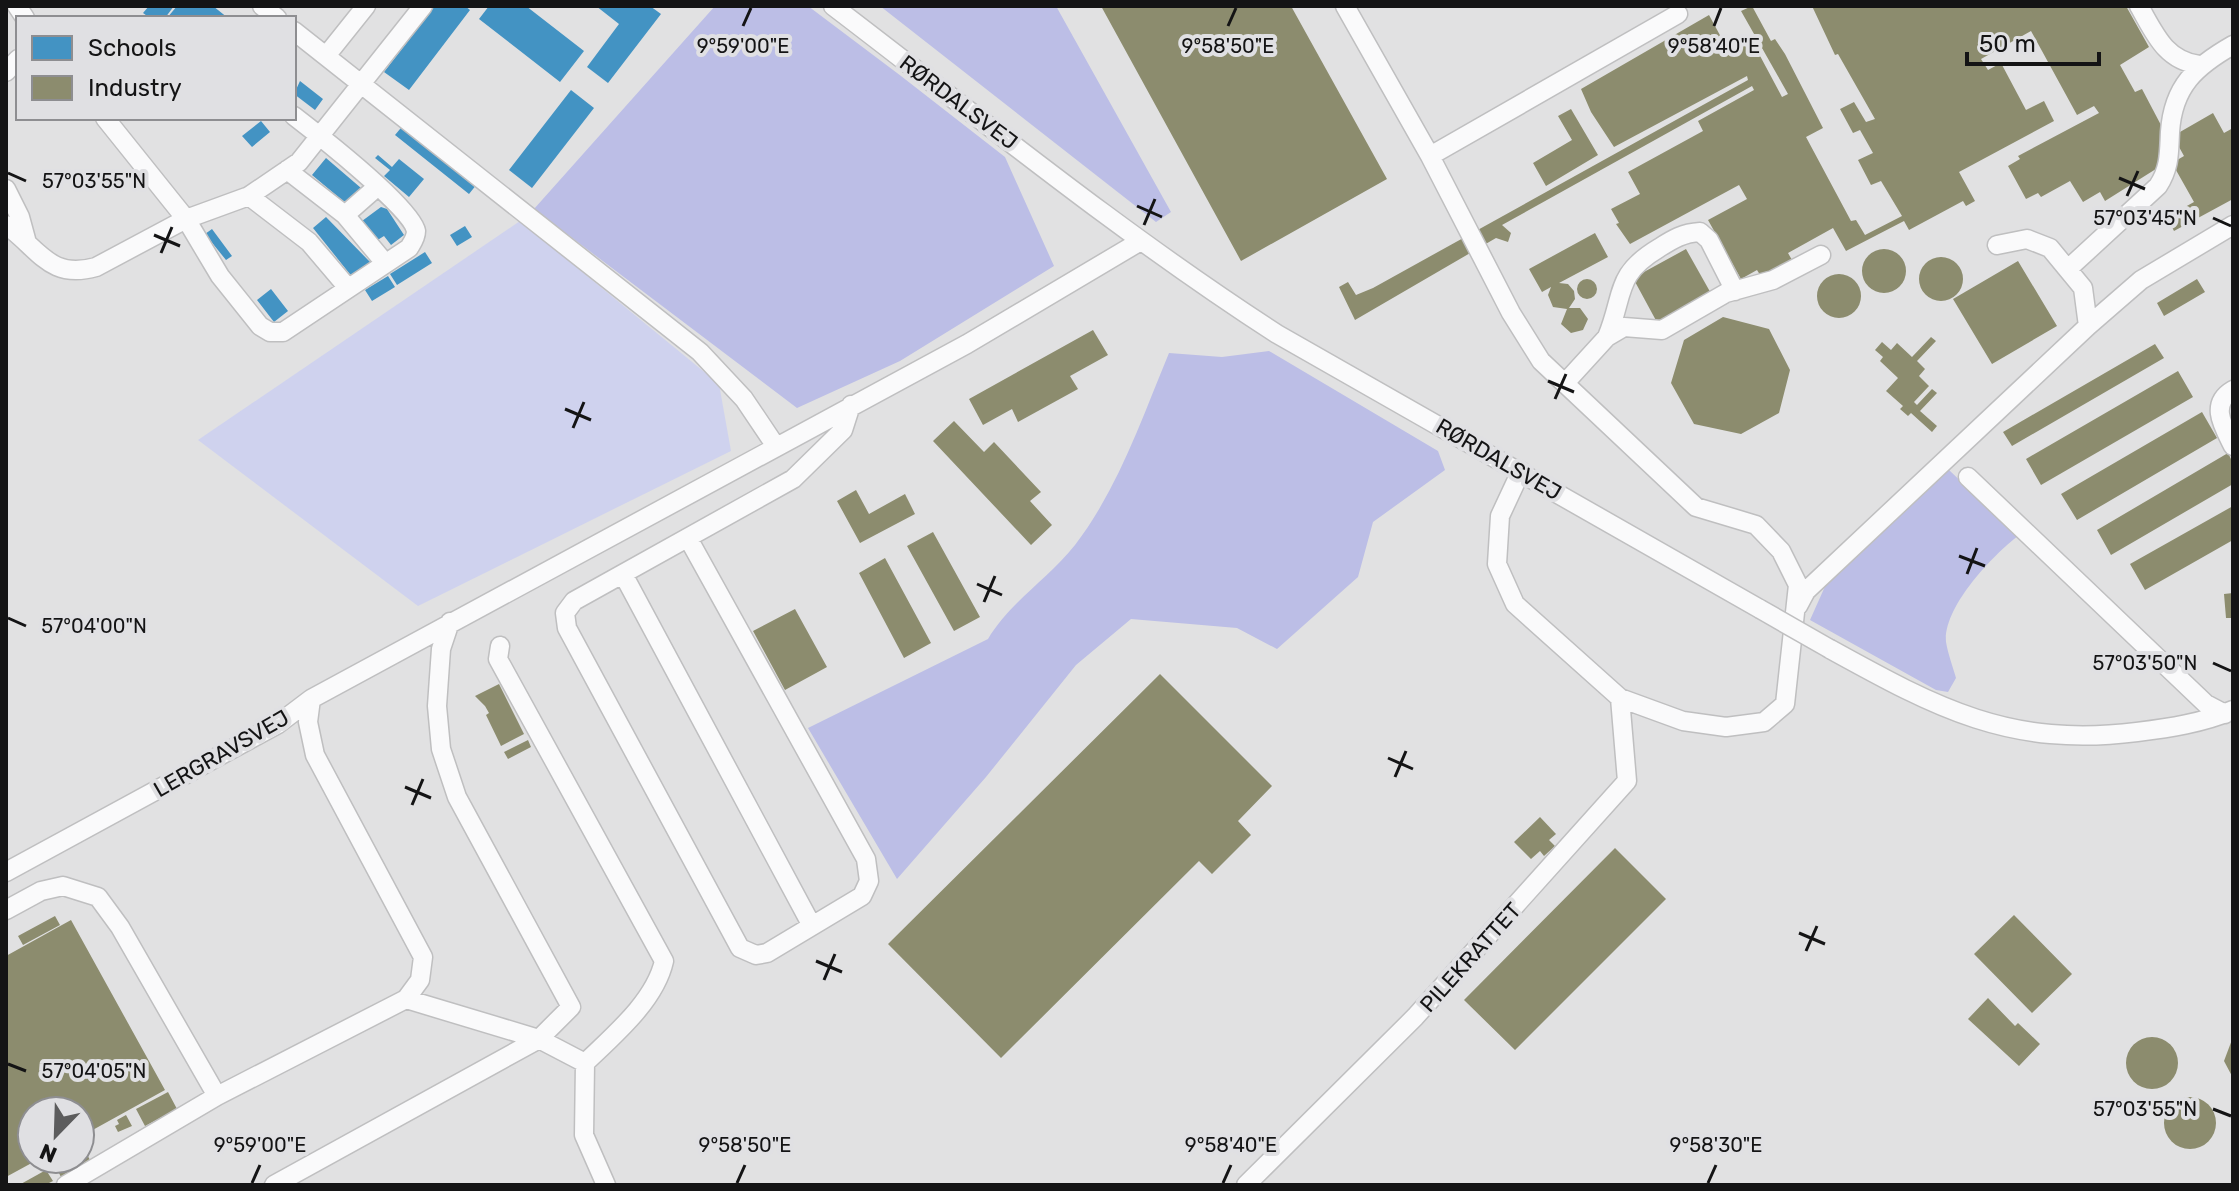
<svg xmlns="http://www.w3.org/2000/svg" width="2239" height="1191" font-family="Rubik,sans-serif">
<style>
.green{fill:#cfd2ee}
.forest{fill:#bcbee6}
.schools{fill:#4393c3}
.industry{fill:#8c8c6e}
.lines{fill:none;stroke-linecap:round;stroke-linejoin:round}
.minor-casing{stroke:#bfbfc0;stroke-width:21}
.minor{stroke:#fafafb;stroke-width:18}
.minor-bridge-casing{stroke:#bfbfc0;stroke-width:21;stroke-linecap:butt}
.minor-bridge{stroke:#fafafb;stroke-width:18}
.ticks{fill:none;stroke:#141415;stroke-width:3}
.labels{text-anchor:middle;stroke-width:8;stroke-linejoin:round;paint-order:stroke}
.street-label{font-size:22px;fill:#141415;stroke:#e0e0e3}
.ticks-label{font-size:20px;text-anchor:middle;fill:#141415;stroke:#e0e0e3;stroke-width:8;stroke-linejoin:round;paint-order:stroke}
</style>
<rect width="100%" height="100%" fill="#e1e1e2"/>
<path class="green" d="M520,221L719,384L731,451L418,606L198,440Z"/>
<path class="forest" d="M715,6H808L901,76L1005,157L1054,266L900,361L797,408L534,209Z
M880,6H1056L1171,212L1156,222Z
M1269,351L1438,451L1445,470L1373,522L1358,577L1277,649L1237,628L1131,619L1076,665L986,777L897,879L808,728L988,639C1010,602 1048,579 1075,545C1118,489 1142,418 1169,353L1222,357Z
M1949,470L2018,536C1993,555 1943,607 1946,642C1948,654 1953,667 1956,678L1948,692L1936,690L1810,620L1827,582Z"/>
<path class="schools" d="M149,6H174L165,18H150L143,13Z
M177,6H213L228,18H167Z
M435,6H465L470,10L409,90L384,72Z
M489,6H526L584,51L560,82L479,19Z
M596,6H650L661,14L608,83L587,67L619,24Z
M300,81L323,99L315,110L294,94Z
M571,90L594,108L532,188L509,170Z
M261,121L270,132L252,147L242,136Z
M405,123L481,179L469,194L395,135Z
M378,155L392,167L399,159L424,179L409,197L384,176L390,170L375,158Z
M326,158L361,188L348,205L312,175Z
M381,207L387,209L404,235L391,245L384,236L376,241L362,221Z
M326,217L370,262L353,278L313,228Z
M465,226L472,237L457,246L450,235Z
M212,229L232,256L226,260L205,234Z
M425,252L432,263L397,285L390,274Z
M388,276L395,287L372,301L365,290Z
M271,289L288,311L274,322L257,300Z"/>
<path class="industry" d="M1101,6H1291L1387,179L1241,261Z
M1752,6L1771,41L1775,39L1785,54L1823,128L1806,137L1851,221L1856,220L1865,235L1902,216L1881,181L1871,185L1858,160L1873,153L1860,130L1853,133L1840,109L1854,102L1866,122L1875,119L1838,54L1835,55L1812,6H2126L2149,47L2120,65L2135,92L2142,89L2162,127L2167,162L2105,201L2100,192L2083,202L2070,181L2041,197L2038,193L2026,199L2008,166L2020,159L2018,156L2099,113L2094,106L2077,115L2031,31L1981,59L1988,70L2001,63L2026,110L2044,101L2054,121L1959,172L1975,201L1966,206L1963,201L1909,230L1904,221L1846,251L1833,228L1788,253L1792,260L1762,278L1757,270L1741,279L1708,220L1747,199L1739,185L1630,244L1616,224L1619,223L1611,209L1640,194L1628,172L1703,131L1698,121L1754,90L1752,86L1502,225L1511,233L1508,242L1496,238L1355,320L1339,287L1348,282L1356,295L1373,288L1748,80L1747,76L1614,147L1591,112L1581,89L1709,15L1728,50L1751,39L1782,97L1788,94L1741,11Z
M1571,109L1598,155L1546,186L1533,163L1572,140L1558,116Z
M2213,113L2224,133L2233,128V199L2174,231L2167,217L2194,202L2172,163L2184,156L2173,136Z
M1595,233L1608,257L1559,283L1568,284L1574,291L1575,299L1569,308H1580L1588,319L1583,330L1571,333L1561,324L1567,309L1553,307L1548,295L1551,287L1542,292L1529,269Z
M1686,249L1713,297L1659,326L1633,278Z
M1862 271a22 22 0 1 1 44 0a22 22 0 1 1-44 0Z
M1919 279a22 22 0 1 1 44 0a22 22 0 1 1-44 0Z
M2018,261L2057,326L1992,364L1953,299Z
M1817 296a22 22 0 1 1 44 0a22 22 0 1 1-44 0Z
M1577 289a10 10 0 1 1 20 0a10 10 0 1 1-20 0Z
M2197,279L2205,292L2164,316L2157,303Z
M1723,317L1769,329L1790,370L1779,413L1741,434L1694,424L1671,383L1684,340Z
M1093,330L1108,355L1070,376L1078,389L1018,422L1012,409L983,425L969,399Z
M1931,337L1936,341L1917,361L1925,369L1919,376L1929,386L1914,402L1917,405L1932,389L1937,393L1920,411L1937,426L1932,432L1911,413L1908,416L1900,409L1903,406L1886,391L1898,378L1880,361L1883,357L1875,350L1882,342L1891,350L1897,343L1912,357Z
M2155,344L2164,358L2012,446L2003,432Z
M2178,371L2193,397L2041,485L2026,459Z
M2202,412L2217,438L2077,520L2061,494Z
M954,421L984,452L994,442L1041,492L1030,501L1052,525L1031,545L933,441Z
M2228,453L2233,463V484L2111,555L2097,530Z
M856,490L869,514L905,494L915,514L860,543L837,501Z
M2233,506V540L2145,590L2130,564Z
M933,532L980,617L954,631L907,546Z
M885,558L931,643L904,658L859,573Z
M2233,593V618H2226L2224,594Z
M795,609L827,667L785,690L753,631Z
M1160,674L1272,786L1238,821L1251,835L1212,874L1199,861L1001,1058L888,944Z
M499,684L524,734L501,746L486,715L489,713L485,706L475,696Z
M528,740L531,747L508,759L504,752Z
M1540,817L1556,834L1549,840L1555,846L1544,856L1540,851L1531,859L1514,842Z
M1615,848L1666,899L1515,1050L1464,1000Z
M2014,915L2072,974L2032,1013L1974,954Z
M55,916L60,925L23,945L18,936Z
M71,920L165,1090L80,1137V1111H32V1159H39L6,1177V956Z
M1988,998L2015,1026L2018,1023L2040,1044L2019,1066L1968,1019Z
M2126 1063a26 26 0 1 1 52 0a26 26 0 1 1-52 0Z
M2233,1037V1078L2224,1061Z
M168,1092L177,1109L145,1126L136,1109Z
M2164 1123a26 26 0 1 1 52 0a26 26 0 1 1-52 0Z
M126,1115L132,1126L118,1132L115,1126L119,1124L117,1120Z
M84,1149L90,1160L61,1177L55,1165L66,1159H80V1151Z
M46,1170L53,1181L45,1185H19Z"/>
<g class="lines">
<defs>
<path id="minor" d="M17,6L25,18
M262,6L277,18
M833,6C980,118 1122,234 1277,334L1760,609
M1345,6L1430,156L1511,313L1541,361L1696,507L1756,525L1781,551L1798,585L1785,704L1764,722L1726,727L1683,721L1620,698L1515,604L1497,564L1500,516L1521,471
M2139,6C2155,34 2165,60 2199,65
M294,31L700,352L744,399L775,445
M326,56L366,6
M6,72L18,59
M105,118L186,219L220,276L260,326L270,332H283L409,248C412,243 416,238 416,231C412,208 316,133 294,116
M1430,156L1678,14
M287,170L345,215L385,263
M6,189L20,217L26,239
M249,196L309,242L348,288
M345,215L378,186
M6,225C40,250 50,280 96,267L186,219L249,196L299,162L423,6
M1997,245L2027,239L2050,248L2083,288L2088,326
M2069,268L2158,186C2170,168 2169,152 2170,132C2173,86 2196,66 2233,45
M1607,337C1625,293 1614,275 1659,248C1673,239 1683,233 1700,232L1709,240L1735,291
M1565,383L1607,337L1624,327L1662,330L1726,293L1773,280L1821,255
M2233,390C2209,404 2223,426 2233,446
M1968,477L2206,704L2225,714
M688,538L866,859L869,881L862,896L767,953L756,955L740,948L567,628L565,613L574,601L793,479L843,430L851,405
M623,574L812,926
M1798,606L1806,591L2088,326L2141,280L2233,225
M450,622L441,649L437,706L441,749L457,797L571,1007L539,1039L585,1063L584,1135L606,1185
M500,646L498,659L664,961C655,1001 614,1035 585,1063
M1830,649C1937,708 2010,748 2137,732C2169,728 2203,723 2233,710
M311,699L967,344L1139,242
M6,872L278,724L311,699L308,722L315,755L423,957L420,980L406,999L217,1096L66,1185
M6,910L41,891L63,886L98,897L120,927L217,1096
M274,1185L539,1039L406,999
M1246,1185L1415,1017L1627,781L1620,698"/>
</defs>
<use href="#minor" class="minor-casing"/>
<use href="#minor" class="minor"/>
<defs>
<path id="minor-bridge" d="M1760,609L1830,649"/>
</defs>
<use href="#minor-bridge" class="minor-bridge-casing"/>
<use href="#minor-bridge" class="minor-bridge"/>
</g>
<path class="ticks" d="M743,26L751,8M1228,26L1236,8M1714,26L1721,8M8,173L26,181M2119,178L2145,189M2127,196L2138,171M1137,206L1162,217M2213,218L2231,226M1144,225L1155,199M154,235L180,246M161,253L172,227M1548,381L1574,392M1555,399L1566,374M565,409L591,420M573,428L584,402M1959,556L1985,566M1967,574L1977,548M977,584L1002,595M984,602L995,576M8,618L26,626M2213,663L2231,671M1388,758L1413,769M1395,777L1406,751M405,787L431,798M412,805L423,779M1799,933L1825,944M1806,951L1817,926M816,961L842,972M824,980L835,954M8,1064L26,1071M2213,1109L2231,1116M252,1183L260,1165M737,1183L745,1165M1223,1183L1231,1165M1708,1183L1716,1165"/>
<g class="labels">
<g class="street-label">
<text transform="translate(959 102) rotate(37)" y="8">RØRDALSVEJ</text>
<text transform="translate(1499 459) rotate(30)" y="8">RØRDALSVEJ</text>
<text transform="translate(221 753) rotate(-30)" y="8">LERGRAVSVEJ</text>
<text transform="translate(1470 957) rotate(-48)" y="8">PILEKRATTET</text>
</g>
</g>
<g class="ticks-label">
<text x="1714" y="53">9°58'40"E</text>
<text x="743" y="53">9°59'00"E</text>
<text x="1228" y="53">9°58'50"E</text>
<text x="94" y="188">57°03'55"N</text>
<text x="2145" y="225">57°03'45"N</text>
<text x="94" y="633">57°04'00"N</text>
<text x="2145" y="670">57°03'50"N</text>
<text x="94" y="1078">57°04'05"N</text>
<text x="2145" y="1116">57°03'55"N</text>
<text x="260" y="1152">9°59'00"E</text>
<text x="745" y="1152">9°58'50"E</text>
<text x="1231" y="1152">9°58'40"E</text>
<text x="1716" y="1152">9°58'30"E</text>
</g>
<rect width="2239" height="1191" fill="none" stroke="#141415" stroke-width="16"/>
<rect x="16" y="16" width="280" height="104" fill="#e0e0e3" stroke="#8e8e91" stroke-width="2"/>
<rect x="32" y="36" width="40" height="24" fill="#4393c3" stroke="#8e8e91" stroke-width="2"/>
<text x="88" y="56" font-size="24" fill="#141415">Schools</text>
<rect x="32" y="76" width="40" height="24" fill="#8c8c6e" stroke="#8e8e91" stroke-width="2"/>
<text x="88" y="96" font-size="24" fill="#141415">Industry</text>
<g transform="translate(56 1135) rotate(203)"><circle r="38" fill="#e0e0e3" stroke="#8e8e91" stroke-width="2"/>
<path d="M0-6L14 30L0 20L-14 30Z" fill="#5c5c5d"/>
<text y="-12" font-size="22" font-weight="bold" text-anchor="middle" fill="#141415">N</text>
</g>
<path d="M1967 52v12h132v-12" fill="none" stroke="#141415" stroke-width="4"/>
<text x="1979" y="52" font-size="24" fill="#141415" stroke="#e0e0e3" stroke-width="6" paint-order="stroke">50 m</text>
</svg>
